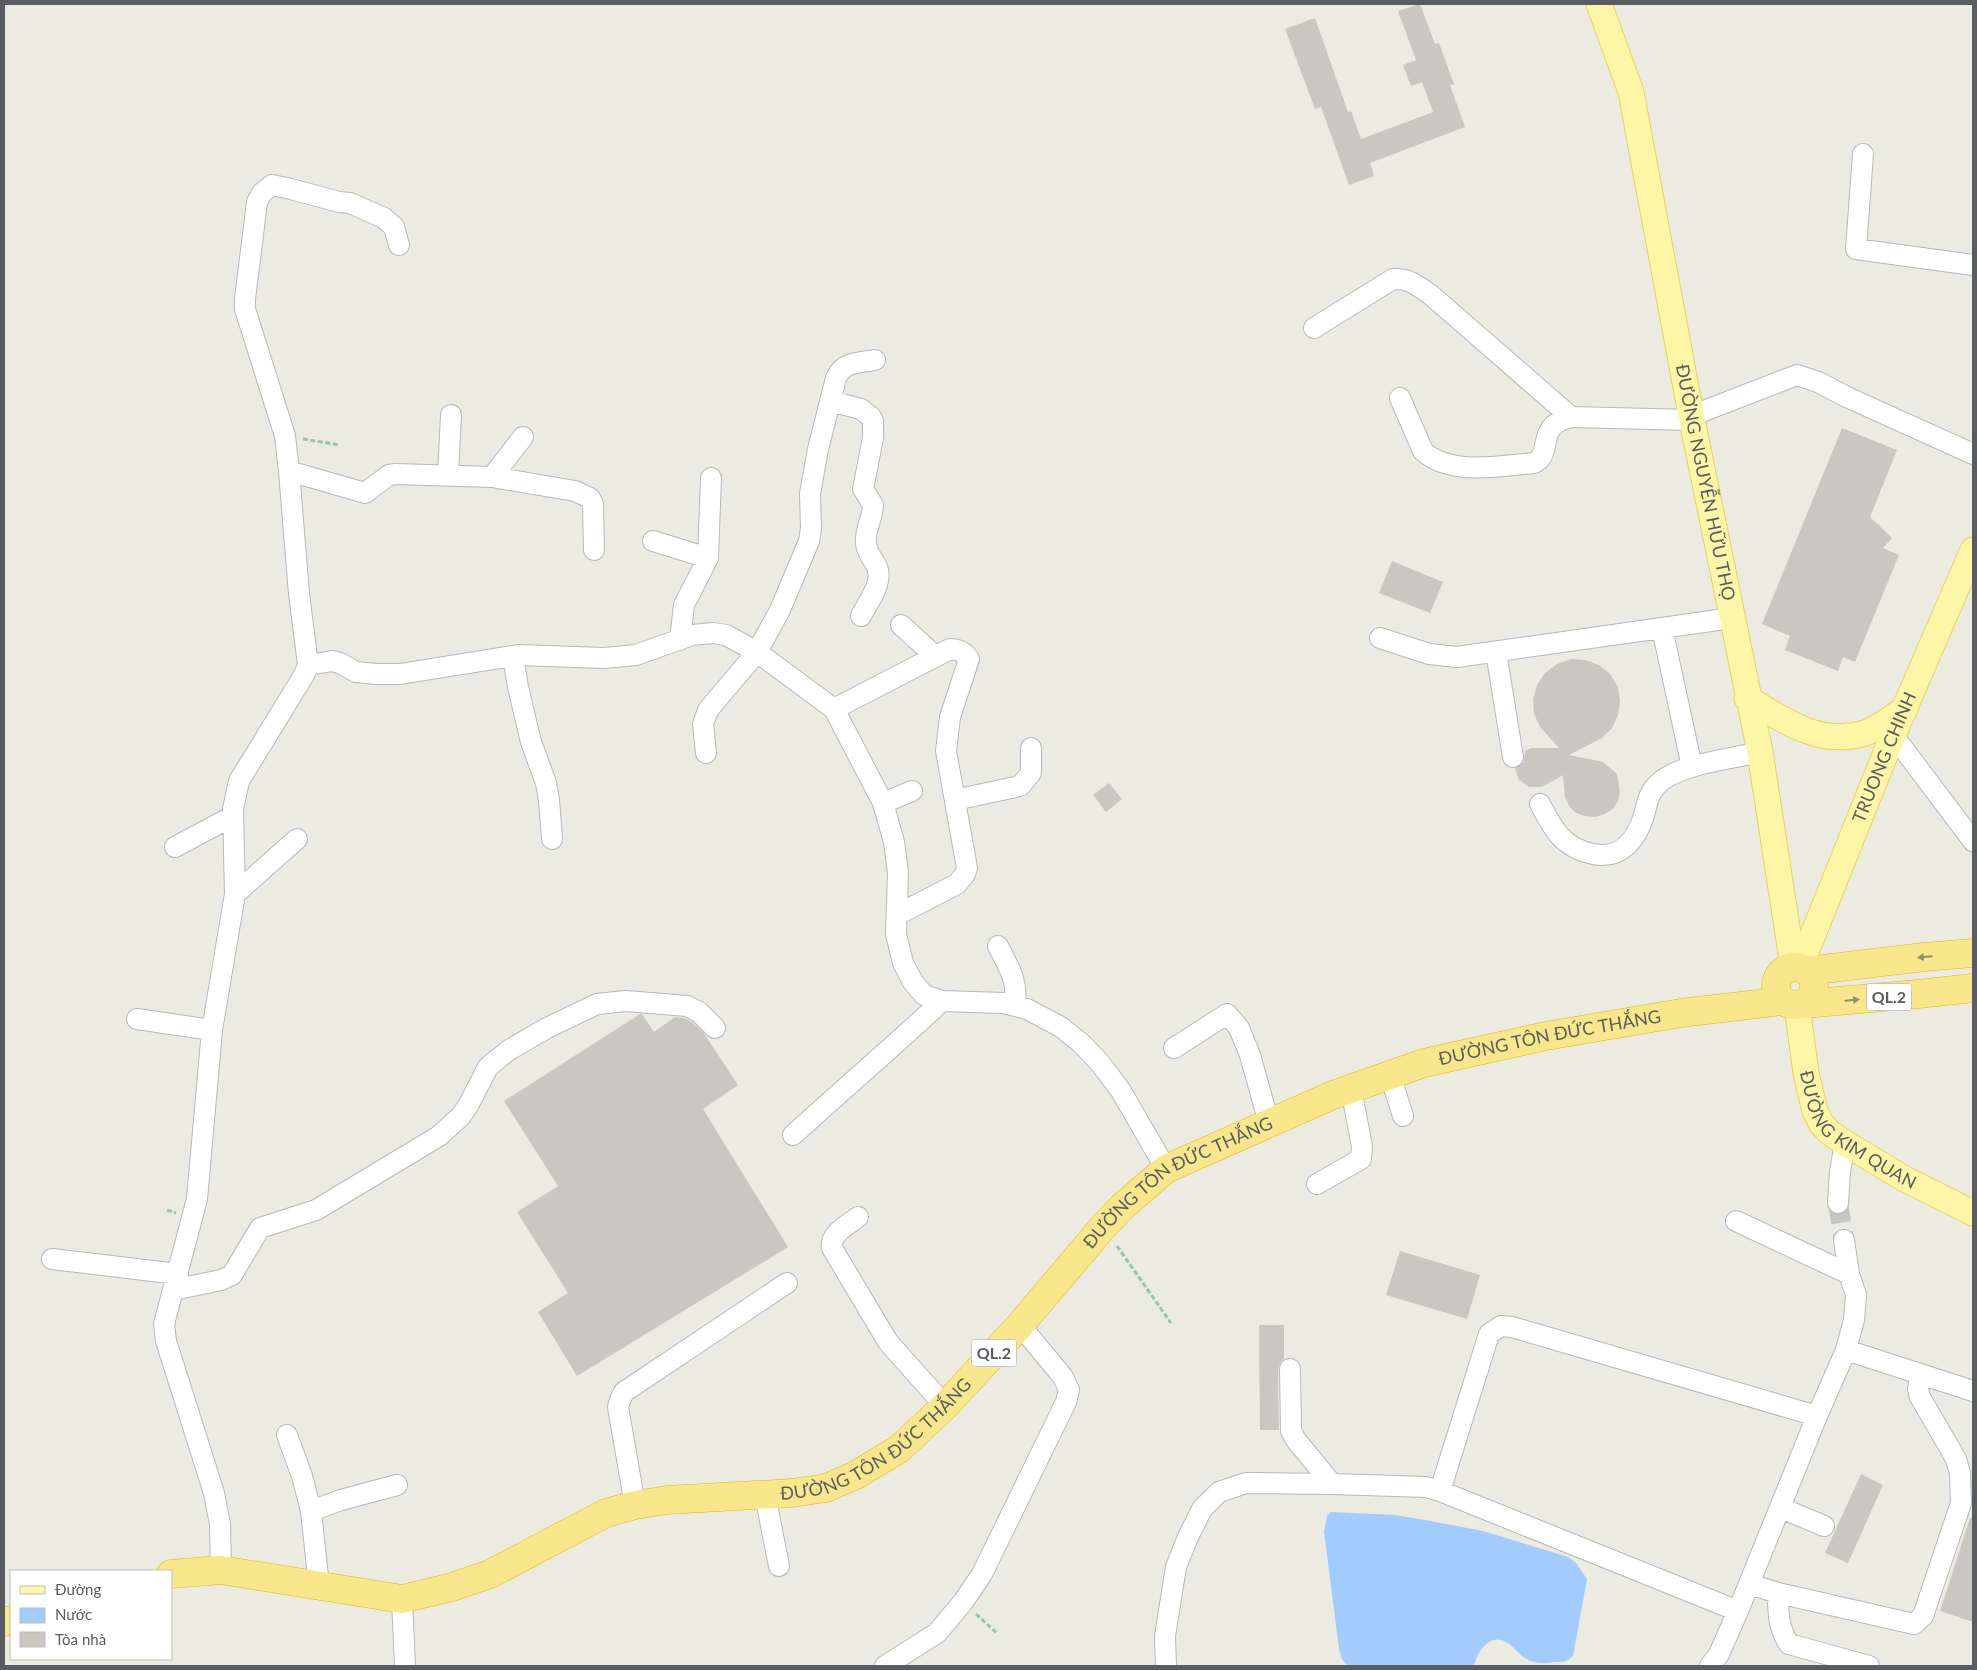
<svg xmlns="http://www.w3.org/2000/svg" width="1977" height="1670" font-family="Lato,sans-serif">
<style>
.water{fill:#a1ccfc}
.building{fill:#c9c7c0}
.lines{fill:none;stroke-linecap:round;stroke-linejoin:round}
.minor-tunnel{stroke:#c7c7c1;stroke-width:20;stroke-dasharray:20 10;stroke-linecap:butt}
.minor-casing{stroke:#b6b8bd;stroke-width:22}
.major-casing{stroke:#ecd15a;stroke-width:27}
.highway-casing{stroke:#e5b508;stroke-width:29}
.path{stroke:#97c4a8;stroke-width:3;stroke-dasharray:5 2.5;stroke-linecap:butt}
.minor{stroke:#fff;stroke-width:20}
.major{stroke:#fcf6a6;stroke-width:25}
.highway{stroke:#f9e88b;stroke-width:28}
.oneway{fill:#918d70}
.labels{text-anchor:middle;stroke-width:5;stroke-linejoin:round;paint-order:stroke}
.shield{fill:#fff;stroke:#8b8d90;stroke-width:1}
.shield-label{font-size:16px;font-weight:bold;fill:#595c61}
.street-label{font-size:18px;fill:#595c61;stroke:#fff}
</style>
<rect width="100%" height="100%" fill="#ecebe1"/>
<path class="water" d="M1331,1512L1395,1515L1425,1520L1483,1531L1568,1557L1576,1563L1587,1579L1573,1656C1567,1662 1562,1662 1555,1662C1547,1663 1539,1664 1531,1661C1521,1658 1515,1647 1506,1642C1490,1633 1478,1651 1475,1663L1471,1666H1348L1342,1659L1339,1649L1324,1531L1327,1516Z"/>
<path class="building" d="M1420,4L1435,44L1439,43L1454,84L1450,85L1465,127L1370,163L1374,176L1349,185L1321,107L1315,109L1285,29L1315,18L1348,112L1351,111L1361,139L1433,112L1422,82L1411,86L1403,65L1416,60L1398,11Z
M1842,428L1897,450L1870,517L1892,538L1883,548L1899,555L1855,662L1843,657L1838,671L1785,650L1790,636L1762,624Z
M1392,561L1443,582L1430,613L1379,593Z
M1571,659L1585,660L1599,665L1610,674L1618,687L1620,701L1618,715L1612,728L1602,738L1569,755L1603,762L1617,774L1620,792L1618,801L1613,809L1605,814L1595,817L1585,816L1576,813L1569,806L1565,797L1563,775L1542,787H1529L1519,780L1515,769L1524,762L1525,751L1531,748H1559L1540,727L1534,714L1533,699L1537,685L1545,673L1557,664Z
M1109,783L1122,799L1106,812L1093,795Z
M640,1014H642L654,1032L675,1017L684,1018L692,1022L703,1032L738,1085L703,1109L788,1247L577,1376L538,1312L568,1293L517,1212L558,1186L504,1101Z
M1400,1251L1480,1275L1467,1319L1386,1295Z
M1259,1325H1284V1359L1280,1363L1278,1369L1279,1430H1260Z
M1861,1474L1883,1485L1848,1563L1825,1553Z
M1970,1518H1973V1622L1940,1611Z"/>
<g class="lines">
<path class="minor-tunnel" d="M1838,1203L1844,1240"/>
<defs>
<path id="minor" d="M1863,154L1856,249L1973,265
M1314,328L1393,279C1409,278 1418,286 1431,295L1571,417
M1400,398L1423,451C1450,476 1500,466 1534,463C1554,454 1534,426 1571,417L1692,420
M830,401L861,409L871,417L873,421V438L863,489L873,505C873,518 864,531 866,544C867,552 872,558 876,565C885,581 868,602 861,616
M1691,416L1797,375L1818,382L1849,398L1973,454
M289,471L365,493L389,475L396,474L492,477L575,491L590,498L593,504L594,550
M448,475L451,415
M492,477L523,437
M653,541L708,558
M901,625L935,656
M1662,628L1692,767
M1380,638L1429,654L1457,657L1732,618
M680,640L684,605L708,558L711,478
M1496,652L1513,757
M513,656L518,687L531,742L546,783L549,800L552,839
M308,665L332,661L340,663L356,672L376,674H400L518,655L604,658L636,655L692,635L713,633L726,635L757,652L834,709L883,803L894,842L898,873L896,934L903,963L913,982L924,995L942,1001L1004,1003L1027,1009L1061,1027L1082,1044L1100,1063L1121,1091L1166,1169
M834,709L950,649C959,650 964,651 969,659L950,717L946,751L967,868L965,874L957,884L897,915
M1893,735L1973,841
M706,753L703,724L708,710L757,652L780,610L809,541L811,528L810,494L818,449L836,378C844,361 858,363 875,360
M955,800L1020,786L1031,773V748
M883,803L912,791
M1540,804C1553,829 1563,848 1593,854C1621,860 1637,839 1644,815C1647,806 1647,797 1653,790C1655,786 1660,782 1664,779C1688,763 1731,759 1760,752
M175,847L233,816
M235,894L297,839
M998,946C1009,968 1018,980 1015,1006
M137,1019L212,1030
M1174,1048L1227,1014L1239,1028L1250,1055L1269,1123
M1390,1075L1403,1116
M793,1135C842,1090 893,1047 942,1001
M1317,1184L1361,1159L1362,1146L1351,1089
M1838,1203L1840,1172L1845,1143
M858,1217C848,1225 829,1234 832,1248L888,1342L945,1406
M1736,1221L1849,1274
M52,1259L178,1274
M173,1290L221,1280L232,1275L260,1228L316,1210L439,1136L461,1116L469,1104L488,1067L509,1050L547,1028L597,1004L626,1001L687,1006L699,1012L715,1028
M1846,1350L1973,1391
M1290,1369L1291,1431L1296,1440L1332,1484
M287,1435L302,1476L311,1511L319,1586
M1440,1491L1489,1334L1501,1326L1512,1327L1817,1416
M765,1495L779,1566
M635,1505L618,1407L620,1400L624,1392L787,1283
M1781,1508L1824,1526
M311,1511L341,1500L397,1485
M221,1570L220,1524L214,1493L166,1341L164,1324L197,1199L212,1030L235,894L233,809L239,781L304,675L308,665L299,594L289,471L285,436L245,309V299L257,202L262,193L272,185L291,189L339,202L350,203L384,218L394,227L399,245
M1749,1584L1778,1593L1914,1624L1923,1616L1961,1503L1960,1473L1956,1459L1920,1397L1918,1389L1921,1374
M1778,1593C1778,1611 1778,1628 1789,1644L1869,1666
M402,1599L405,1666
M885,1666L937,1633L963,1602L982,1574L1066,1402L1069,1390L1063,1377L1020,1325
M1166,1666L1165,1636L1176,1567L1188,1537L1202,1509L1219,1492L1246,1483L1332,1484L1426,1487L1440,1491L1738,1611
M1710,1666L1719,1654L1738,1611L1817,1416L1846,1350L1854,1320L1856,1295L1849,1274L1844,1240"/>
<g id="major">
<path id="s1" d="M1599,4L1631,92L1692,420L1760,752L1793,966"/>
<path d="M1747,698C1783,720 1820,747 1865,733C1877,729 1894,716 1905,709"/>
<path id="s2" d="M1800,967L1893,735L1973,550"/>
<path id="s3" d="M1797,1006L1806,1073L1815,1111L1821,1123L1829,1132L1845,1143L1903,1178L1973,1213"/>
</g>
<g id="highway">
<circle cx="1795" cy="986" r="19"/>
<path d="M1807,971L1924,957L1973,953"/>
<path d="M1804,1004L1918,994L1973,988"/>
<path id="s4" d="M171,1574L221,1570L402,1599L452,1587L490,1574L606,1513L635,1505L667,1500L792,1493L826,1488L856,1475L899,1449L945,1406L1020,1325L1103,1227L1122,1207L1166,1169L1333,1095L1424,1063L1546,1036L1681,1013L1782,1001"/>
<path d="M4,1622L11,1620"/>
</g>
</defs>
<use href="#minor" class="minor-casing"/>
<use href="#major" class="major-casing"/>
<use href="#highway" class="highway-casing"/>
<path class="path" d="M303,439L340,445
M167,1210L176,1213
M1117,1246L1171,1323
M976,1614L998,1634"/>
<use href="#minor" class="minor"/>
<use href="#major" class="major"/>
<use href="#highway" class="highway"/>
</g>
<defs><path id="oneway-solid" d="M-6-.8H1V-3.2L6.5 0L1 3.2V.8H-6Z" transform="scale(1.25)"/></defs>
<g class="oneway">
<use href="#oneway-solid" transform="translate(1925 957) rotate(175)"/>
<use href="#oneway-solid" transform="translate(1852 1000) rotate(-5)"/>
</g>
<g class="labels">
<g class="shield">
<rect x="1866.5" y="983.5" width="45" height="27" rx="4"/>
<rect x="971.5" y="1339.5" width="45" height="27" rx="4"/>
</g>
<g class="shield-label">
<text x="1889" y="1003">QL.2</text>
<text x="994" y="1359">QL.2</text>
</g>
<g class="street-label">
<text dy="6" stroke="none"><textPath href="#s1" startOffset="491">ĐƯỜNG NGUYỄN HỮU THỌ</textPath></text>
<text dy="6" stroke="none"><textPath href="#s2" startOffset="226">TRUONG CHINH</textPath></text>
<text dy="6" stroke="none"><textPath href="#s4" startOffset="1556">ĐƯỜNG TÔN ĐỨC THẮNG</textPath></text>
<text dy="6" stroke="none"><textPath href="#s3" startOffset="149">ĐƯỜNG KIM QUAN</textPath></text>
<text dy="6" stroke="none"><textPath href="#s4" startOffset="1151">ĐƯỜNG TÔN ĐỨC THẮNG</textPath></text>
<text dy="6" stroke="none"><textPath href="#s4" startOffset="745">ĐƯỜNG TÔN ĐỨC THẮNG</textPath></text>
</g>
</g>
<rect width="1977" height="1670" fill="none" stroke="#595c61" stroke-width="10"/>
<rect x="10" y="1570" width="162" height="90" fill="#ffffff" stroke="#bdbec0"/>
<rect x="20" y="1586" width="25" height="8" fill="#fcf6a6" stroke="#bdbec0"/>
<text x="55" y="1595" font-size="15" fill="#595c61">Đường</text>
<rect x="20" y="1608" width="25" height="15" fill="#a1ccfc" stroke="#bdbec0"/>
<text x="55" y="1620" font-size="15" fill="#595c61">Nước</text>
<rect x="20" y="1632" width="25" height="15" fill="#c9c7c0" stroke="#bdbec0"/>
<text x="55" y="1645" font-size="15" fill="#595c61">Tòa nhà</text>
</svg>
